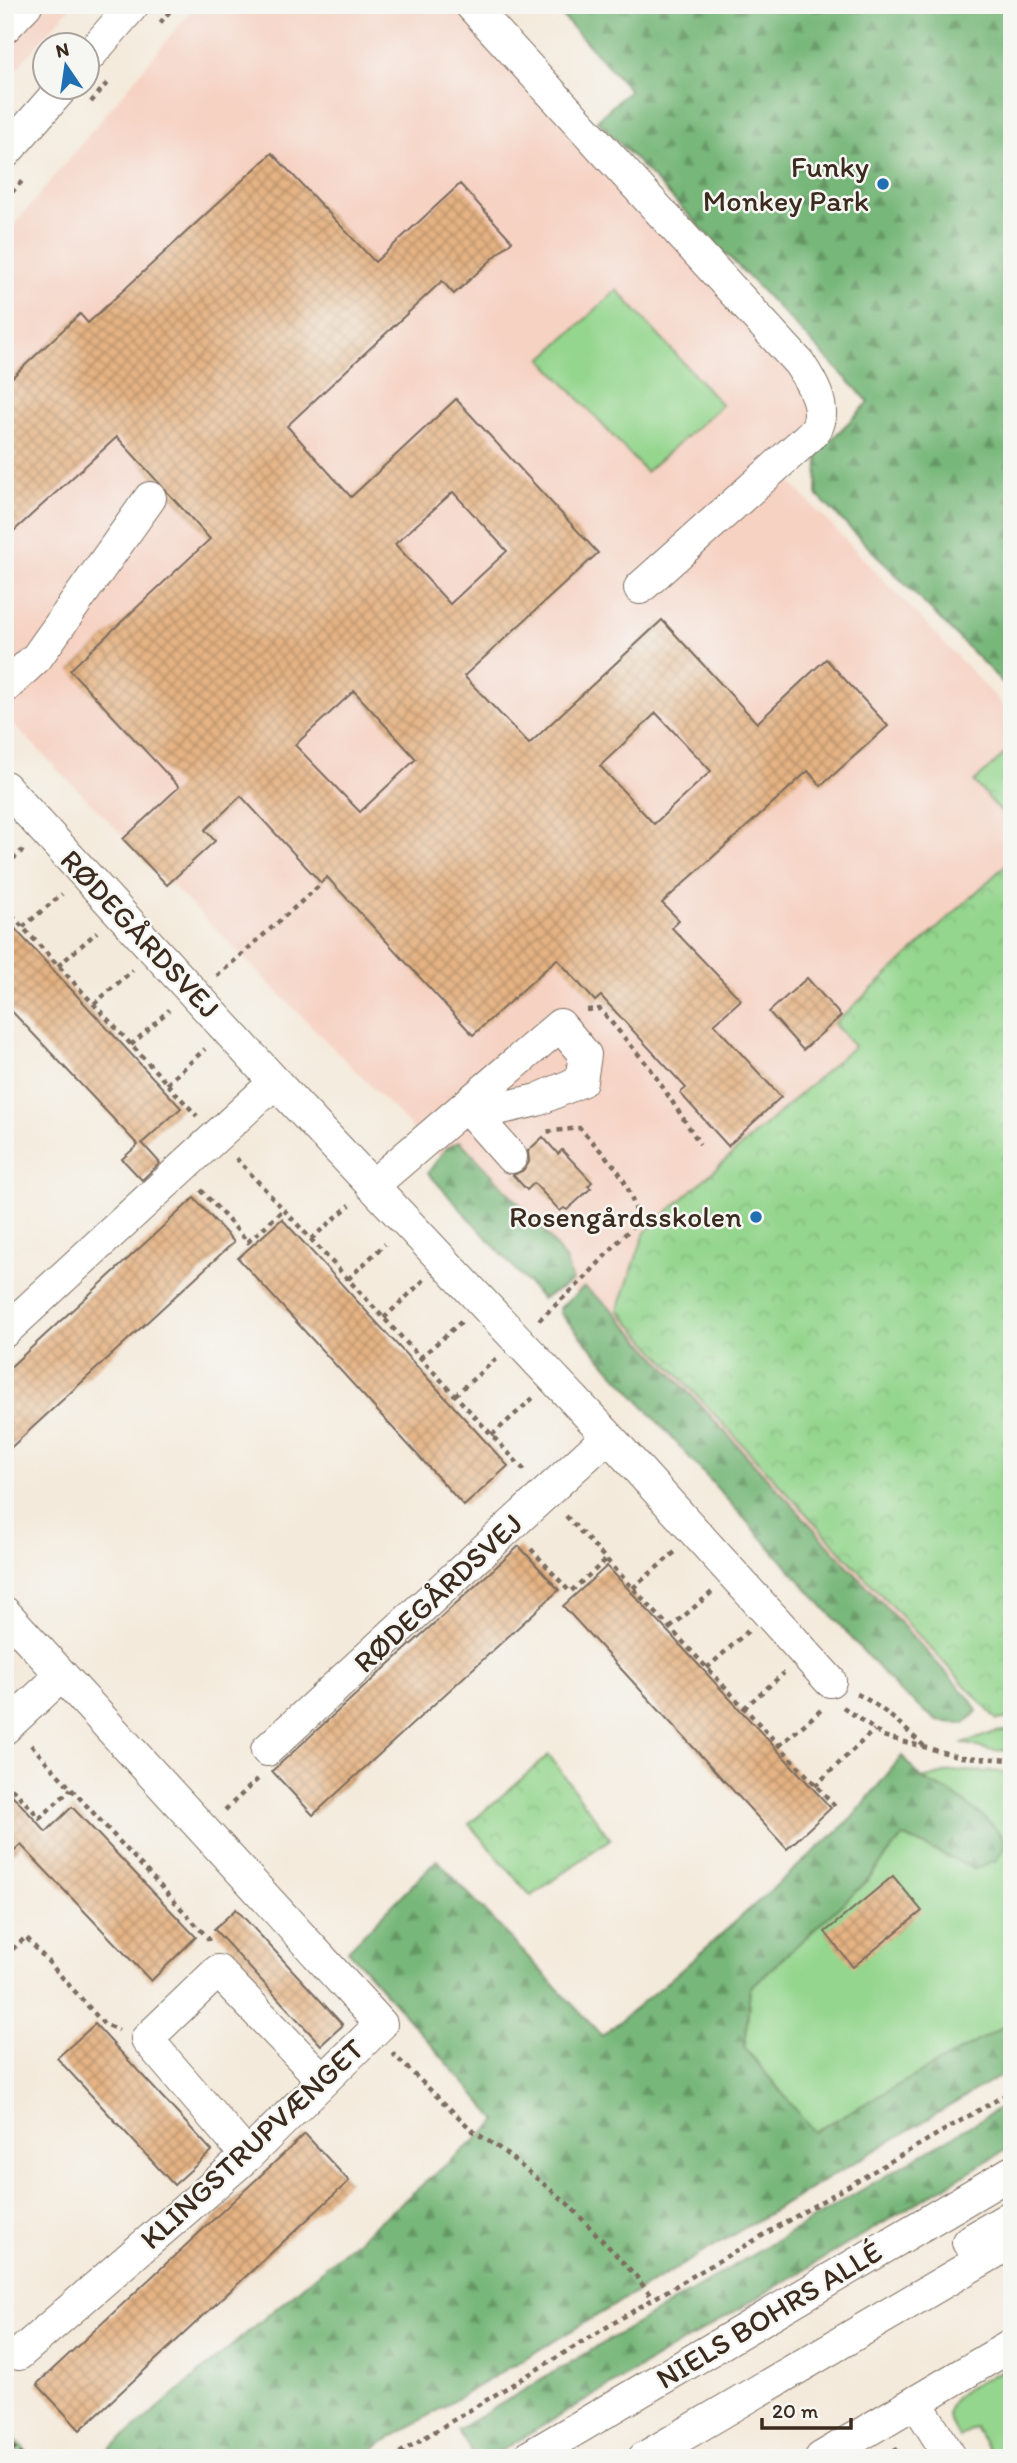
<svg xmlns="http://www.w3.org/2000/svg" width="1017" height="2463" font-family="Itim,sans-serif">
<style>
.built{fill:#f6d2c3}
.green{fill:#94d68e;stroke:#688056;stroke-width:2}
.forest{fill:url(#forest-firs);stroke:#59704c;stroke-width:2}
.park{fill:url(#park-crowns);stroke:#688056;stroke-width:2}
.building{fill:url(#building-cross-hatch);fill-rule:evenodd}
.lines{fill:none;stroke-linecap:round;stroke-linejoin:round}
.minor-casing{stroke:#7c6d60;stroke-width:34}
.path{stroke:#7c6d60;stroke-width:4.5;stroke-dasharray:5 5;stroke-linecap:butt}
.minor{stroke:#fff;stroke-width:32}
.poi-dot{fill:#1f6fb2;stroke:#f6f6f2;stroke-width:2.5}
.labels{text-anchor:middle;stroke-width:5;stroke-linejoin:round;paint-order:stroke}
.poi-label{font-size:30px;fill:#3b2a1e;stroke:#f6f6f2;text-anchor:end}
.street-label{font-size:30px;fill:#3b2a1e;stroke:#f6f6f2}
</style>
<defs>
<pattern id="forest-firs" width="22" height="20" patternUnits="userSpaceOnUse" patternTransform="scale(1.75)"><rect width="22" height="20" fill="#77b779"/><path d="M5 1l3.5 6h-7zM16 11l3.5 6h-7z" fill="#639563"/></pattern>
<pattern id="park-crowns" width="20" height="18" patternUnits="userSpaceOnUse" patternTransform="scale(1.75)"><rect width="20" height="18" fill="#94d68e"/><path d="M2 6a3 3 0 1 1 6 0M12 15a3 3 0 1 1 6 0" fill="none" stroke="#80b87a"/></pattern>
<pattern id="building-cross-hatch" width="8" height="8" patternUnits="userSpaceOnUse" patternTransform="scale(1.75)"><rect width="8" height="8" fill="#e5b384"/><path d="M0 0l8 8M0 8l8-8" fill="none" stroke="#bb926b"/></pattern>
</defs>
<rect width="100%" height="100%" fill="#f6f6f2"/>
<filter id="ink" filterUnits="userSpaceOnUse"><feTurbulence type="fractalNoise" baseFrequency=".0143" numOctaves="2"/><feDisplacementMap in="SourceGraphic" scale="14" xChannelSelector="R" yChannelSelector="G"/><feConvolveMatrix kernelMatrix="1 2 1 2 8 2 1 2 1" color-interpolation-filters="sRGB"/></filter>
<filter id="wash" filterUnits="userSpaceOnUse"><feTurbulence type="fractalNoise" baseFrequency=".00686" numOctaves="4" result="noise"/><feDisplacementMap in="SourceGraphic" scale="28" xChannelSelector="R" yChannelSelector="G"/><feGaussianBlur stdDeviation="1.57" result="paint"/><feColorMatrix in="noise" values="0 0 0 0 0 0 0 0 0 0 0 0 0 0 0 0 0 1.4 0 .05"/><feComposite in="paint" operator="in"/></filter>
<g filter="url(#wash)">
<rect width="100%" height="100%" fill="#f4eadb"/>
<path class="built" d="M5,5H72L5,82Z
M196,5H452L835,415L790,482L1012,714V1718L997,1720L5,716V236Z"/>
<path class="green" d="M617,290L722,405L646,472L542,359Z
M1012,1730V1751L989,1750L963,1743L995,1732Z
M952,1771L1012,1772V2022L814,2132L745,2048L750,1988L865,1883L903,1836L975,1869L950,1792L922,1779Z
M1001,2371L1012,2386V2458H993L975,2427L959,2437C956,2430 950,2423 948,2416C943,2396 986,2379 1001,2371Z"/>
<path class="forest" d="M552,5H1012V692L817,495L818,453L869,402L597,120L630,90Z
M460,1141L542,1228L566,1261L572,1282L542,1299L428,1173L445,1149Z
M584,1287L613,1310L970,1699L977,1711L965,1724L937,1721L898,1690L561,1314L560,1308Z
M902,1756L922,1779L950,1792L987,1819L1008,1843L996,1860L975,1869L903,1836L865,1883L750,1988L745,2048L814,2132L1012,2022V2069L357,2458H99L498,2121L348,1950L437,1860L602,2036L680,1971L852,1818Z
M1012,2101V2146L489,2458H476L457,2430Z
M5,2428L32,2458H5Z"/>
<path class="park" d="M1012,747V824L974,782Z
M1012,859V1718L997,1720L618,1310L645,1232L854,1046L834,1024Z
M549,1755L610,1839L531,1896L469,1824Z"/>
<g id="blocks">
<path class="building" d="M272,153L375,262L460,184L512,241L454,294L442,281L287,426L351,497L456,399L598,553L464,676L529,744L662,620L757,723L826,659L888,726L821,786L808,771L662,903L679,920L672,928L741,1000L714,1024L781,1097L728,1146L680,1093L686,1088L601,996L595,1001L557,959L473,1035L327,877L321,883L241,796L205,830L215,841L167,885L123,839L179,787L70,670L210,539L117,437L5,539V384L80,314L88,323ZM453,492L507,551L450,604L395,544ZM354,691L416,759L360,812L295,745ZM656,713L711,771L654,824L600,766Z
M5,918L181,1108L142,1143L160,1163L142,1180L122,1159L138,1145L5,1004Z
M807,978L841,1016L803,1050L769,1012Z
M543,1137L558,1154L562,1150L592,1182L588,1186L591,1188L567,1210L564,1208L560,1211L534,1183L527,1190L513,1175L524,1170L529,1162L528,1151Z
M194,1198L234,1242L5,1453V1372Z
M282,1219L508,1466L464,1506L238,1258Z
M519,1546L559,1590L313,1815L272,1771Z
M607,1566L831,1808L787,1849L563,1606Z
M5,1787L46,1832L72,1807L196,1937L151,1981L21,1845L5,1860Z
M893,1876L922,1911L853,1967L825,1932Z
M236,1909L343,2025L321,2045L214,1929Z
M95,2024L212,2151L174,2185L57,2058Z
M305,2134L349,2181L80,2430L37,2384Z"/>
</g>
</g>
<g filter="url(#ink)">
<use href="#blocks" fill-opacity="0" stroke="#7c6d60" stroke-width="2"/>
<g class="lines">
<defs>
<path id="minor" d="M471,5L799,363C810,380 827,406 817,427C814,433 806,439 801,444L640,588
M5,27L26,5
M88,57L133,5
M5,153L62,88
M5,687L37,657L150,498
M5,787L275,1082L608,1436L830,1681
M466,1106L511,1157
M372,1186L560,1025L585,1055L581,1081L537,1100L480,1113L466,1106
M5,1331L275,1082
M5,1613L381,2024L247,2156L19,2354
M5,1728L62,1675
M267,1750L608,1436
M247,2156L147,2039L218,1971L323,2080
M968,2242L1012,2216
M916,2402L951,2458
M527,2458L1012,2172
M644,2458L1012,2242
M821,2458L1012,2345"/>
</defs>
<use href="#minor" class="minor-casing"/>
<path class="path" d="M160,23L175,5
M91,102L108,82
M5,200L23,180
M5,866L23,850
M5,908L197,1116
M23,927L62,894
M58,966L97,932
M217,976L319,886
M94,1004L133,970
M587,1010L600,1009L650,1068L700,1144
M131,1045L169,1010
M167,1084L205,1049
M236,1158L525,1471
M201,1190L248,1242L283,1210
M311,1239L350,1205
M348,1279L385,1244
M384,1318L424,1280
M539,1320L583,1280L639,1219L627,1186L617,1169L580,1128L544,1132
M420,1358L461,1322
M455,1395L496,1359
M492,1435L533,1398
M566,1516L838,1809
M531,1549L570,1592L607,1559
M633,1588L675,1552
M670,1628L712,1592
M707,1668L748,1631
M857,1694C882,1706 903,1727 924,1746
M843,1707L883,1736L961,1757L1012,1760
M744,1708L784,1673
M31,1745L208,1938L209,1944
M779,1746L821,1710
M5,1781L40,1818L71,1789
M815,1786L874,1730
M225,1810L259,1778
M5,1956L26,1937L104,2024L119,2030
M392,2053L473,2131L499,2148L567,2203L636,2276L653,2299
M5,2439L24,2458
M895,2448L900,2458
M391,2458L653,2299L1012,2091"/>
<use href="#minor" class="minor"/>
</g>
</g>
<g class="poi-dot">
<circle cx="883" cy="184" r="7"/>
<circle cx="756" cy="1217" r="7"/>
</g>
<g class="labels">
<g class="poi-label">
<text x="869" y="177">Funky<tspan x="869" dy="34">Monkey Park</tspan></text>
<text x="742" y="1227">Rosengårdsskolen</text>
</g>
<g class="street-label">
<text transform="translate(140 934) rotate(47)" y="10">RØDEGÅRDSVEJ</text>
<text transform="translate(438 1593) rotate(-43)" y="10">RØDEGÅRDSVEJ</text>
<text transform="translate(252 2144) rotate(-43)" y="10">KLINGSTRUPVÆNGET</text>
<text transform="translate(769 2315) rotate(-31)" y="10">NIELS BOHRS ALLÉ</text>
</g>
</g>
<rect width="1017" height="2463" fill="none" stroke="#f6f6f2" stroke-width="28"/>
<g transform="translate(66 66) rotate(347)"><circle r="33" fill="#f6f6f2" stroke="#aba49d" stroke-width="2"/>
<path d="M0-5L12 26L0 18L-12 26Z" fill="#1f6fb2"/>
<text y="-10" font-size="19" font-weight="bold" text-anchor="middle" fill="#3b2a1e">N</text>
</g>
<path d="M762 2418v10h89v-10" fill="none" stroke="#3b2a1e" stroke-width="3.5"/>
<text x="772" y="2418" font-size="21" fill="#3b2a1e" stroke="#f6f6f2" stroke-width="5" paint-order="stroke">20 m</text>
</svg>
